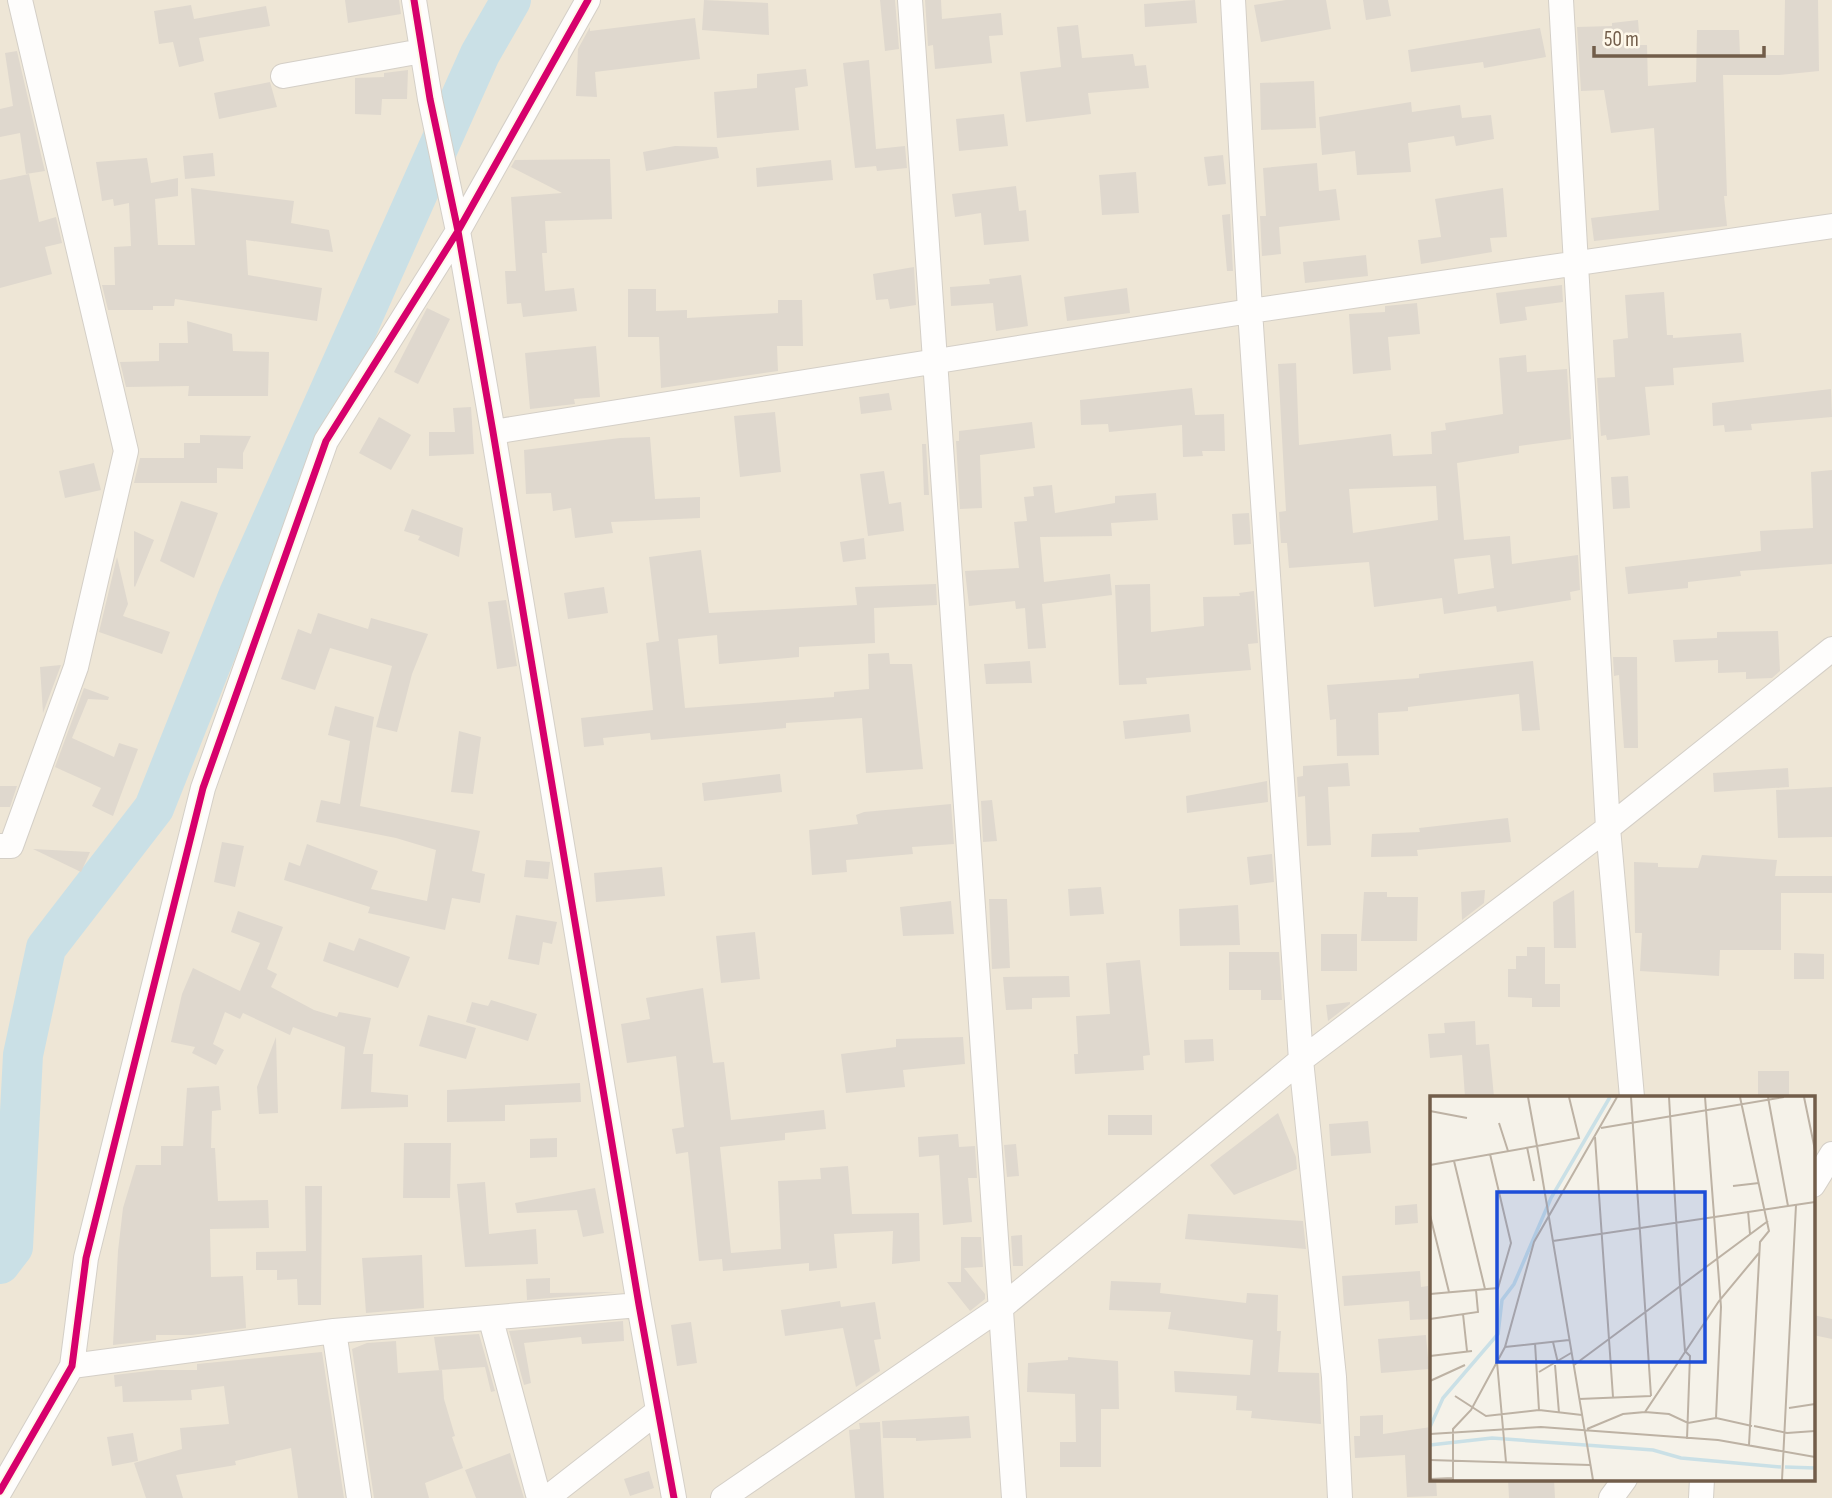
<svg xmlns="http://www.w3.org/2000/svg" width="1832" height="1498" font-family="'Sofia Sans Condensed',sans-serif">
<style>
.residential{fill:#eee6d6;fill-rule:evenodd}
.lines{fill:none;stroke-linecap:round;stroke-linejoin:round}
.river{stroke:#cae0e6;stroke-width:40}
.building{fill:#dfd8ce;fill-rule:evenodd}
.minor-casing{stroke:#d4cfc7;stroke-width:26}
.minor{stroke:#fefdfc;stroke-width:24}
.cycleway-casing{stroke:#fef8e9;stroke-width:11}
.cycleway{stroke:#d6006c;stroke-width:7}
.inset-river{fill:none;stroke:#cae0e6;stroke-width:3.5}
.inset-road{fill:none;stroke:#bdb2a4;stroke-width:2}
.view{fill:#1d4ed8;fill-opacity:0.15;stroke:#1d4ed8;stroke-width:3.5}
.inset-edge{fill:none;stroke:#725d4a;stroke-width:3.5}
</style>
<rect width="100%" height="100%" fill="#f5f2e9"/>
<path class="residential" d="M0,0H1832V1498H0ZM1431,1097H1813V1479H1431Z"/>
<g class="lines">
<path class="river" d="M0,1264L13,1247L23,1055L46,948L154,808L239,594L480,54L511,0"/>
</g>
<path class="building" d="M345,0H399L401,14L348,23Z
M704,0L768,3L769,35L702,30Z
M880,0H895L899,49L885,51Z
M925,0H941L942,19L1001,13L1003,35L989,36L992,63L935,69L933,45L928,46Z
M1195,0L1197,23L1145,27L1144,4Z
M1286,0H1326L1331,29L1261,42L1254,5Z
M1363,0H1388L1391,16L1366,20Z
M1785,0H1818L1819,71L1779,75H1723L1727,196H1724L1727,226L1594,241L1591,218L1659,210L1654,128L1611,133L1604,90L1581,91L1577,27L1612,26V23L1638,20L1640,45H1647L1648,86L1696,82L1697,30H1739L1740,55H1784Z
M191,5L194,19L266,6L270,26L199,38L204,61L179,67L173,42L159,44L154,11Z
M695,18L700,59L595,72L597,97L576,96L578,49L590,27V31Z
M1078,25L1082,58L1133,54L1135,66L1146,65L1149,88L1088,93L1091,114L1026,122L1020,72L1061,67L1057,27Z
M1540,28L1546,57L1484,68L1483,62L1411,72L1408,50Z
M17,51L42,159L45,171L26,174L20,133L0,137V109L13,106L5,53Z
M869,60L876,149L905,146L907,168L877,171L876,166L855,168L843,63Z
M806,69L808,86L795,88L799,130L717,138L714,92L757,88V74Z
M408,70L407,99H382L381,115L355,114V78L384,77V73Z
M1314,81L1316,128L1261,130L1260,83Z
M270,82L277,107L219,119L214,93Z
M1411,102L1412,112L1460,105L1462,118L1491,115L1494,139L1456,146L1454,136L1408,143L1411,172L1357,175L1355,151L1322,155L1319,117Z
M1004,114L1008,146L959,151L956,119Z
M675,146L717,147L719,158L646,171L643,152Z
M213,153L215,176L185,179L183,156Z
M1223,155L1226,184L1208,186L1204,157Z
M147,158L151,183L178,178V196L155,199L158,245H195L191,188L294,201L291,223L329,230L333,252L246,240L248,275L322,288L317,321L175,299L174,306H153V310H108L102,285H115L114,247L131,246L129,203L114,206L113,199L102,201L96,162Z
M610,159L612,219L545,221L547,253H542L545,291L574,288L577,311L523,317L521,303L507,304L505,271H516L511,197L562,193L511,167L515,160Z
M831,160L833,180L757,187L756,168Z
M1317,163L1319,191L1336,189L1340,220L1279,227L1281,254L1262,256L1260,216H1266L1263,168Z
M1136,172L1139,213L1102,215L1099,175Z
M29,174L39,222L56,217L62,243L45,247L52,274L0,288V180Z
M1016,186L1019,211L1026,210L1029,241L984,245L981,213L955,217L952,194Z
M1503,188L1507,237L1490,238L1492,252L1421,264L1418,240L1441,237L1435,199Z
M1230,214L1233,271H1227L1222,215Z
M1366,255L1368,276L1305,283L1303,262Z
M914,267L916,305L890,309L888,299L876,300L873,274Z
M1021,275L1028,326L996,331L993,303L951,306L950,287L990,284L989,279Z
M1562,285L1563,302L1525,307L1527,320L1500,324L1496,293Z
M1127,288L1130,313L1067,321L1064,297Z
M628,289H656V311L687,310V318L778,313V300H802L803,346H777L778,371L661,388L659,337H628Z
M1664,292L1667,335H1673V338L1741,333L1744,362L1673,368L1674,385L1645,387L1650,435L1607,440L1606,435L1601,436L1597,378L1615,377L1613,340L1628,338L1625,295Z
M1417,303L1420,334L1388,337L1391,370L1353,374L1349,314L1385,312V306Z
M427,308L450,319L418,384L394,372Z
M187,321L232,334L233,351L269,352L268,396H188L189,386L126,387L120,362L159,361V343H188Z
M596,346L600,397L574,399L575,404L530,409L525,353Z
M1526,355L1527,372L1567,369L1571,439L1519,446V453L1457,463L1464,540L1510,536L1512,564L1578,555L1580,590L1570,592L1571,600L1497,612L1496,606L1444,614L1442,598L1374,607L1369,562L1289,568L1287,543H1281L1279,512L1286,511L1278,364L1296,363L1299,445L1391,434L1393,456L1432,454L1431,432L1446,430L1445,423L1503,414L1499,358ZM1436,486L1438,520L1353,533L1349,489ZM1490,555L1494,588L1458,594L1454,559Z
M1192,388L1195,415L1224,414L1225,451H1202L1203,456L1183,457L1182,425L1109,432L1108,424L1081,425L1080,400Z
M1831,389L1832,417L1751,424L1752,430L1725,432L1724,425L1713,426L1712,403Z
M889,393L892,410L861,414L859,397Z
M471,407L474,454L429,456V432H455L453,408Z
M775,412L781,472L740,477L734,416Z
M379,417L411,435L391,470L359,453Z
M1032,422L1035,448L980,455L982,508L960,509L956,441H959V431Z
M200,435L251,436L243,453V469L217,468V483H134L140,458H184V443H200Z
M650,437L655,499L700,497V518L611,522L613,533L575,538L571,508L553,511L551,493L526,494L524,450L620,438Z
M922,444H926L929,495H924Z
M94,463L101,490L65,498L59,471Z
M1832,470V564L1740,571L1741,576L1688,582V588L1628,594L1625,567L1761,551L1760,531L1813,528L1811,472Z
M884,471L889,504L901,502L904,531L868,536L860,474Z
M1628,476L1630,508L1613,509L1611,477Z
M1052,485L1055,513L1115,503V496L1156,493L1158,520L1111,523L1112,536L1040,537L1044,582L1110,574L1112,595L1042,604L1046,648L1028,649L1025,608L1016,609L1015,601L969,606L965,571L1019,568L1014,522L1027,521L1024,497L1034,496L1033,487Z
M181,501L218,513L194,578L160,561Z
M412,509L463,528L459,557L418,540L420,536L404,531Z
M1249,513L1251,544L1234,545L1232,514Z
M134,531L154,540L135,587L134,586Z
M864,538L866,559L843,562L840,542Z
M701,550L709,613L857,605L855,587L936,584L937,605L874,608L875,643L799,647V657L719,664L717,635L678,639L685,708L834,697V692L869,689L868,654L889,653L890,664H912L923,769L866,773L862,718L786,723V728L651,740L650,733L603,738L604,745L584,747L581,718L653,710L646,643L659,641L649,557Z
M117,557L128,604L123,616L170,632L162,654L99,632Z
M1150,584L1151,632L1204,626L1203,597L1240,596L1239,593L1254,591L1258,643L1248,644L1251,670L1146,678L1147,684L1119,685L1115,585Z
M604,587L608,613L568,619L564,593Z
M506,600L517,666L497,669L488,602Z
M318,613L368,629L371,618L428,634L412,674L397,732L376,727L392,666L330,648L315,690L281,679L298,629L311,634Z
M1778,631L1780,671L1772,678L1746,679V672L1718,673V660L1675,662L1673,640L1717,638V632Z
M1613,657H1637L1638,748H1624L1619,675L1614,676Z
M1030,661L1032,683L986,684L984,664Z
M1533,661L1540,730L1522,731L1519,694L1408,707V711L1378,713L1379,755L1337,756L1336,719L1330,720L1327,685L1419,678V674Z
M61,665L43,713L40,667Z
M84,688L109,697L108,700L88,699L72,738L114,757L119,743L138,749L113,816L92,806L101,788L55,767Z
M335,706L374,717L360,806L480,831L472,871L485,874L480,903L452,898L445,930L368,913L370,907L284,880L289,862L300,866L307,844L378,871L371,889L427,901L436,850L396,838L316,822L321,800L340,804L350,741L328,735Z
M1189,714L1191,732L1125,739L1123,721Z
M459,731L481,737L473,794L451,792Z
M1348,763L1350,786L1328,787L1331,845L1307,846L1305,796L1298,797L1297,777L1303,776V766Z
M1788,768L1789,787L1714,792L1713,773Z
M780,774L782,792L704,801L702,783Z
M1267,781L1268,802L1187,813L1186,796Z
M0,786H17L10,807H0Z
M1832,787V837L1778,838L1776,790Z
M992,800L997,841L983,842L981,801Z
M951,804L954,844L912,847L913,854L846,860L847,872L812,875L809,830L858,824L856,815L864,812Z
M1508,818L1511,842L1417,850L1418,856L1371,857L1372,834L1420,832L1419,828Z
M222,842L244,846L235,887L214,882Z
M33,849L90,852L81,872Z
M1272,854L1274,882L1250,885L1247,857Z
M1702,855L1777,860L1775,876H1832V893H1781V950H1720L1719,976L1640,971L1642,933H1635L1634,862L1658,863V867L1698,868Z
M526,860L550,862L548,879L524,877Z
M662,867L665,896L596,902L594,873Z
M1101,887L1104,914L1070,916L1068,889Z
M1485,890L1484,903L1462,920L1461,892Z
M1574,890L1576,948H1554L1553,902Z
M1364,892H1387V897H1418L1417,941H1361Z
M989,899H1007L1010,968L992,969Z
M951,901L954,934L903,936L900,907Z
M1238,905L1240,945L1180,946L1179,909Z
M238,911L283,927L267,969L277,974L271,987L314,1010L337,1017L339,1012L371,1018L363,1054H373L371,1092L408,1095V1107L341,1109L345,1047L293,1027L290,1035L243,1013L240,1019L225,1012L213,1044L224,1050L216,1065L192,1053L195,1047L171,1042L182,994L193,968L240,991L260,943L231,932Z
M516,915L557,922L552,944L543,942L539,965L508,959Z
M755,932L760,979L721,983L716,936Z
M1321,934H1357V971H1321Z
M359,938L410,957L398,988L323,961L329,942L354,951Z
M1527,947H1545V984H1560V1007H1532V998L1508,997V969H1516V956H1527Z
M1229,952H1279L1282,1000H1261V990H1229Z
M1794,953L1824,954V979H1794Z
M1140,960L1150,1055L1143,1056L1144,1070L1075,1074L1074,1054H1078L1076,1016L1110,1014L1106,963Z
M1069,976L1070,997L1032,998V1009L1006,1010L1003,977Z
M703,988L713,1063L724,1062L731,1120L824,1110L826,1129L785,1133V1140L720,1147L731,1253L781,1249L778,1181L821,1179L820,1168L848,1166L852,1214L919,1213L920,1261L892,1264L893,1231L834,1234L837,1268L809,1271V1263L723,1271L722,1259L699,1261L688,1152L676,1154L672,1129L684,1127L676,1056L627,1063L621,1024L650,1019L646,998Z
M491,1000L537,1014L528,1041L466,1022L472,1002L488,1006Z
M1350,1002V1004L1328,1021L1326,1005Z
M428,1015L476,1028L466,1059L419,1046Z
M1475,1021L1476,1045L1489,1044L1494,1097H1465L1462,1055L1430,1058L1428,1034L1445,1033L1444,1023Z
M276,1037L278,1113L259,1114L257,1087Z
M963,1037L965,1064L903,1070L905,1087L846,1093L841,1054L896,1047V1039Z
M1213,1039L1214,1061L1185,1063L1184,1040Z
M1758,1071H1789V1097H1758Z
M580,1083L581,1102L505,1105V1121L447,1122V1090Z
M219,1086L221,1110L212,1111L211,1148H215L218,1201L268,1200L269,1228L210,1229L211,1277L243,1276L246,1328L192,1335H156V1340L113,1345L118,1251L123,1208L136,1165H161V1146H183L187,1088Z
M1278,1113L1296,1157L1297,1169L1234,1195L1210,1165Z
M1108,1115H1152V1135H1108Z
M1368,1121L1371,1153L1331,1156L1329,1124Z
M958,1134L959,1147L975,1146L977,1178H968L972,1222L943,1225L939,1155L919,1157L918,1137Z
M557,1138V1157L530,1158V1139Z
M404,1143H451L450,1198H403Z
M1016,1144L1019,1176L1007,1177L1004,1145Z
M485,1182L489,1234L536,1229L538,1264L465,1267L457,1184Z
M305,1186H322L321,1305H298L297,1279L277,1280V1270H256V1252L306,1251Z
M595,1188L604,1233L583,1237L577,1210L517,1213L515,1203Z
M1417,1204L1418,1223L1395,1225V1206Z
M1188,1214L1303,1221L1306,1249L1185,1239Z
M1022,1235L1023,1266H1013L1011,1236Z
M961,1237H981L983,1267L964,1268L985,1294V1299L970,1311L947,1282H961Z
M422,1255L424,1308L366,1313L362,1258Z
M1420,1271L1421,1287L1428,1286L1430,1319L1410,1320L1409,1301L1344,1306L1342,1276Z
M550,1278V1293L616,1292L527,1300L526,1279Z
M1111,1281L1161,1283L1160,1293L1246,1303L1247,1293L1278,1295L1277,1331H1281L1278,1372L1319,1373L1321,1424L1251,1418L1252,1411L1236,1410L1237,1396L1175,1392L1174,1371L1250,1375L1253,1340L1168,1329L1171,1312L1109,1310Z
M840,1301L841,1307L875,1302L881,1339L874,1340L880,1371L856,1387L843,1328L785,1336L781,1310Z
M1813,1315L1832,1319V1339L1813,1335Z
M623,1321L624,1341L582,1344L581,1337L524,1343L531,1383L524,1385L509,1331Z
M691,1322L697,1363L677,1366L671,1325Z
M479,1334L495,1391L491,1392L485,1367L439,1370L434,1337Z
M1426,1335L1429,1369L1381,1373L1378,1339Z
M396,1341L398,1373L442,1370L444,1399L455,1436L452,1437L463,1468L425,1483L429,1498H374L352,1349L367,1343Z
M322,1352L344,1498H298L291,1448L235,1461L236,1465L176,1475L183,1498H146L134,1463L182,1449L180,1428L229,1424L224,1386L191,1390L192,1400L123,1402L122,1386L115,1387L114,1375L157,1370H197V1364Z
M1068,1357L1118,1361L1119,1409H1101V1467H1060V1442H1076L1075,1394L1027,1392L1028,1363L1068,1360Z
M1383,1415V1434L1431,1427V1479H1436L1437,1496L1407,1497L1405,1455L1355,1458L1354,1436H1360V1416Z
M969,1416L971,1438L916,1441V1438H883L882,1421Z
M880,1422L884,1498H855L849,1430L860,1429L859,1423Z
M133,1433L138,1461L112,1466L107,1437Z
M510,1453L524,1498H476L465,1470Z
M649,1471L654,1488L630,1496L624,1479Z
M1508,1479H1554L1555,1498H1509Z"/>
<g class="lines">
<defs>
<path id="minor" d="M414,0L430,99L458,231L493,432L639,1305L674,1498
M910,0L1014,1498
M1233,0L1250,311L1301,1060L1334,1377L1340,1498
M1561,0L1608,828L1632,1097
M283,76L422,51
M493,432L1250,311L1832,226
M0,846H11L76,667L126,451L20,0
M1813,1185L1832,1154
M491,1320L539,1498
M334,1331L359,1498
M72,1366L334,1331L639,1305
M0,1491L72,1366L86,1258L203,788L326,441L458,231L588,0
M547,1498L657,1412
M723,1498L1003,1306L1301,1060L1608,828L1832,649
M1611,1498L1625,1479
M1701,1498L1702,1479"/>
</defs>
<use href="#minor" class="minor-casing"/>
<use href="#minor" class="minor"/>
<defs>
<path id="cycleway" d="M414,0L430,99L458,231L493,432L639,1305L674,1498
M0,1491L72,1366L86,1258L203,788L326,441L458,231L588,0"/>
</defs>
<use href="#cycleway" class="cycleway-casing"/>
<use href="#cycleway" class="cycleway"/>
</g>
<g transform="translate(1430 1096)">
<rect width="385" height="385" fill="#f5f2e9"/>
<path class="inset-river" d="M0,331L13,302L68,238L72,204L84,188L121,102L180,1M0,349L62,342L223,354L251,362L351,371M355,371L385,372"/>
<path class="inset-road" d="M139,1L149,42L107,50L163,384M201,1L221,300M239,1L250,190L255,255L260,260L257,343M275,1L291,211L286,322L322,330M310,1L339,135L330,146L319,349M338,1L358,110M374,1L385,54M0,15L37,22M69,27L78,55M171,32L354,1M165,41L183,301M97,51L104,85M24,65L55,193M0,69L107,50L98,1M303,90L329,87M318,115L320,138M0,119L19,196M123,145L385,106M0,198L68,192L81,147L60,58M33,218L37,255M0,223L48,216L46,194M123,246L128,267M105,247L109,314M75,251L139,244M0,260L42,255M67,266L76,366M125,269L129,317M144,269L338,125M109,276L141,257M0,285L35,269M25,300L56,320L109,314L152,319M149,303L221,300M359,312L385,308M215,316L239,318L258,327L286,322M324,330L357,337L385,335M157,333L193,318L215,316L289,205L329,157M0,338L111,331L288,344L385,361M0,364L160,369M0,383L23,382M23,384V333L41,314L75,251L104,146L187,1M352,384L366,109"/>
<path class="view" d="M67,96H275V266H67Z"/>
<rect width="385" height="385" class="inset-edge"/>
</g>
<path d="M1594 46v10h170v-10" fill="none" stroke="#725d4a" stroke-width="3.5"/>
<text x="1604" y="46" font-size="21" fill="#725d4a" stroke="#fef8e9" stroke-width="5" paint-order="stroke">50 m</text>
</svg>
